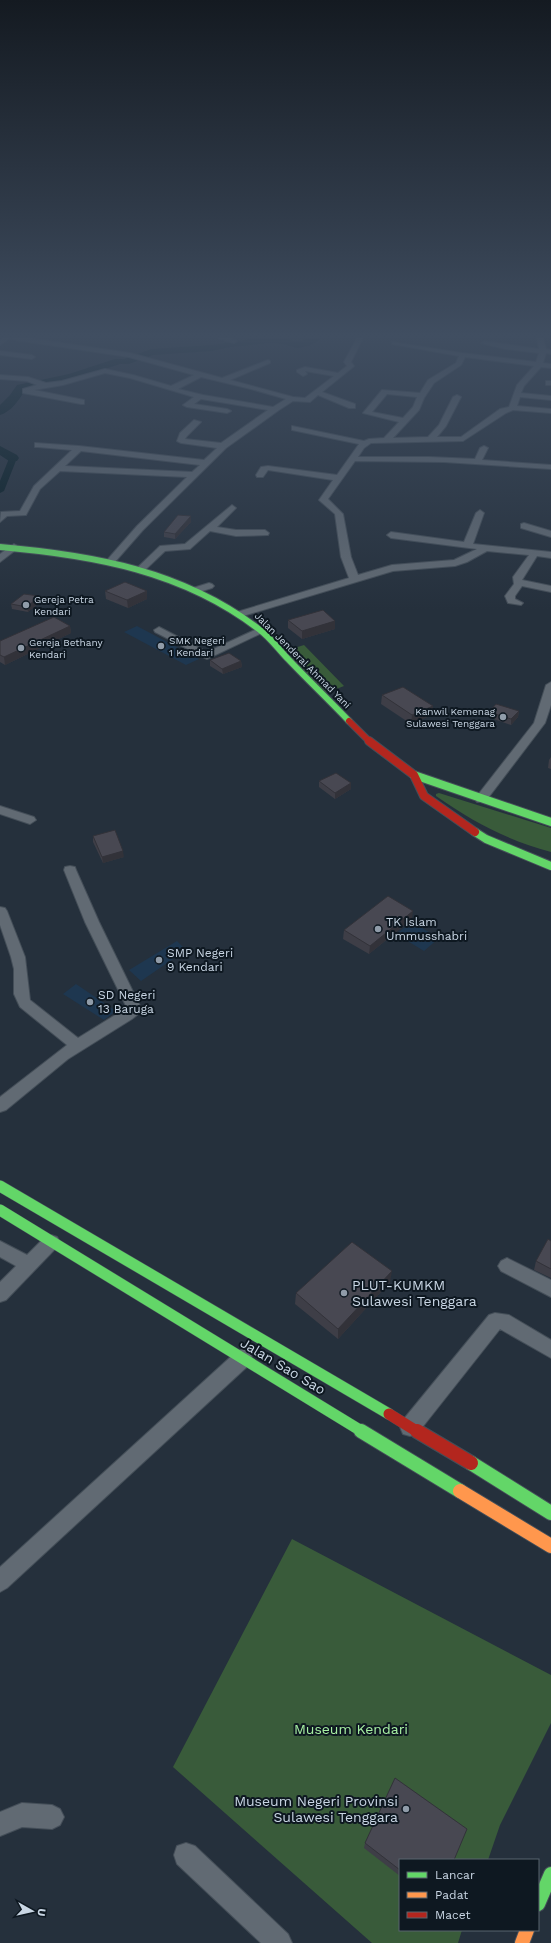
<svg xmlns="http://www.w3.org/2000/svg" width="551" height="1943" font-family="'Work Sans',sans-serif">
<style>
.built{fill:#1e3750}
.green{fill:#395b3a}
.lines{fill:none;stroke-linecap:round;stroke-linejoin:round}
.canal{fill:#031a21;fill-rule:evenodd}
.river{fill:#031a21;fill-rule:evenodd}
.street-casing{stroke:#444e58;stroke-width:2}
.fast-far3-casing{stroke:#444e58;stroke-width:8}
.fast-far2-casing{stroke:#444e58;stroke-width:10}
.fast-far1-casing{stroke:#444e58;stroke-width:12}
.fast-casing{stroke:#444e58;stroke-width:16}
.slow-casing{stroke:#444e58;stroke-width:16}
.jam-far3-casing{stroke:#444e58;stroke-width:8}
.jam-far2-casing{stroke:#444e58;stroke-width:10}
.jam-far1-casing{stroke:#444e58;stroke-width:12}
.jam-casing{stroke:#444e58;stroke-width:16}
.street{fill:#616a73;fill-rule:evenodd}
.fast-far3{stroke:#63d668;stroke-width:6}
.fast-far2{stroke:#63d668;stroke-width:8}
.fast-far1{stroke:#63d668;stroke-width:11}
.fast{stroke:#63d668;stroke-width:14}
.slow{stroke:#ff974d;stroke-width:14}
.jam-far3{stroke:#b3261e;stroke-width:6}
.jam-far2{stroke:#b3261e;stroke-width:8}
.jam-far1{stroke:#b3261e;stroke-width:11}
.jam{stroke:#b3261e;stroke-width:14}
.wall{fill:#3e3e47}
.shaded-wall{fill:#323239}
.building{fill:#484852;stroke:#323239}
.poi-dot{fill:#909ca9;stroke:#0e1821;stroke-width:1.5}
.labels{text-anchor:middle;stroke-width:4;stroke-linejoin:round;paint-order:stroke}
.far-poi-label{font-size:10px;fill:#c9d6e4;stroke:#0e1821;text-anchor:start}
.far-street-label{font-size:10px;fill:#c9d6e4;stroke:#0e1821}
.poi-label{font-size:12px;fill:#c9d6e4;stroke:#0e1821;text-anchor:start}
.near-poi-label{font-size:14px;fill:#c9d6e4;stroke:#0e1821;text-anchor:start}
.near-street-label{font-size:14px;fill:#c9d6e4;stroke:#0e1821}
.near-park-label{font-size:14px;fill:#a7efa3;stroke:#0e1821}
</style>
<rect width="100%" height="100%" fill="#25303c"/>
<path class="built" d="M137,626L199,659L186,665L124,632Z
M412,922L439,938L424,951L396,934Z
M177,941L186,950L141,981L129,970Z
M76,984L116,1011L104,1020L63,994Z"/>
<path class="green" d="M304,645L344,686L326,693L285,651Z
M439,793L551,828V852C507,840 473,822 436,796V794Z
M292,1539L551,1675V1723L500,1825L488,1860H400V1930H462L458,1943H372L173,1767Z"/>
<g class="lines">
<path class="canal" d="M10,456L17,458L4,491L0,493V481Z"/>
<path class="river" d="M258,338H285L297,342L309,338H323L309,346L297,348L283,344L270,343L230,347L212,351L153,355L129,364H120L75,379L25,390C20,399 11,412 0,415V405L10,395L17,385L69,374L115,359H124L151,349L212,345Z
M0,446L17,455L19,458L17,461H9L0,455Z"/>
<defs>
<path id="street" d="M3,338H10L0,345V340Z
M12,338H29L130,353L222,378L268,360L270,361V363L230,380L293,397L305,398L334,376L305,371L307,374L303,376L297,372V370L305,367L338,373L347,366L344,362L357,338H363L351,362L354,366L353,367L322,392L355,404V408H349L318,395L310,402L293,401L279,410L226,448L143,530L114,563L111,564L106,561L108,559L137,526L187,477L60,471L40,489L26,515L7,516L0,522L1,512L20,511L34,486L72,450L38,447H35V443L79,446L204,460L217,448L181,443L177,441L180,433L194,420L201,422L187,436L185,439L221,443L268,410L201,399L194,404L227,409L231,411L227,413L187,407L183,405L194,397L130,378L105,373L63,385L34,390L84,400V404H81L23,393V389L37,385L27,381L0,379V375L28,377L46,383L62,381L105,369L133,375L171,386L194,375L129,357L15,340ZM201,377L251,389L286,399L273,407L203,395L178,389ZM81,451L200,465L192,472L65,466Z
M218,338H230L237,341L234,343Z
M537,338H543L546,349L551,350V354L546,353L543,363L551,364V368L541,367L524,386L521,393L551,396V400L520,397L517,406L551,409V413L513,410L506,413L463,441L371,443L364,448L358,457H429L475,459L480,448L484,446L488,448L482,460L551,465V469L444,462L355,461L328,499L343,514L351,557L358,575L392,565L454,560L477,549L391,538L387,535L391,532L464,542L476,513L480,510L484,513L473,544L551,552V558L537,556L522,580L551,586V592L522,586L515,596V599L523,603L521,605L508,603L505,596L514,584L513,577L529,555L487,551L467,562L455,566L393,571L243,616H237L235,614L237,612L349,578L341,557L335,514L319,500L333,480L268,470L263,477H257L256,475L261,467L268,466L337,475L359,444L292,430V426L364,441L369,439L384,438L399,422L363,413L382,390L420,393L428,380L456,363L459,356L392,344V342L462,353L536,362L539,353L505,349L481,343L484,341L539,349ZM465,357L534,366L517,385L509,407L500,409L461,437H437L446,426L461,397L457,395L453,397L439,425L428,437L393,438L419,410L424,398L434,383L461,365ZM387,394L417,397L413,407L403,418L372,412Z
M0,351L32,355L35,357L32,359L0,355Z
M546,381H551V385H546Z
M232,505L236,508L217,527L236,530H265L269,533L268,535L236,536L210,531L190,549L165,551L144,571L141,572L136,569L160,546L185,544Z
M524,523L551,531V537L521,528V524Z
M14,544L19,547L17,549L0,562V554Z
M209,583L212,584L214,586L212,588L196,593L191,590L193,588Z
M159,627L207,652L257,629H265L266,631L207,659L155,632L154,630Z
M551,682V705L545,723L485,802H477L475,799L477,796L534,723L546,685Z
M0,806L34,817L36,820L30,824L0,814Z
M70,866L75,867L76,870L99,922L140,1006L137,1015L132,1019L68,1059L6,1110L0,1112V1097L67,1045L20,1007L14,994V969L11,957L0,925V907L5,908L7,911L25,957L30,1000L78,1038L125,1009L126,1006L85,922L64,870L65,867Z
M51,1235L57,1237L60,1242L57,1247L6,1300L0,1302V1282L16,1266L0,1257V1241L27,1255L45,1237Z
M507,1258L551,1280V1297L501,1271L498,1266L501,1261Z
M495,1313L509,1315L551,1340V1358L500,1329L417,1434L410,1436L403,1434L400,1427L403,1420L489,1315Z
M243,1349L250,1352L252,1358L250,1364L7,1588L0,1592V1567L236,1352Z
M22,1803L52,1805L60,1809L64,1817L60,1825L52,1829L22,1827L0,1836V1812Z
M186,1843L195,1846L288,1934L292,1943H261L177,1864L174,1855L177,1846Z"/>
<path id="fast-far3" d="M0,547C93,555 184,571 260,630C271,638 279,650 289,660C309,681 329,700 349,721"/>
<path id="fast-far2" d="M414,775L551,822
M475,832L486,839L551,866"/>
<path id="fast-far1" d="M0,1186L389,1414
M0,1210L363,1432"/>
<path id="fast" d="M361,1431L460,1491
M471,1463L551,1513
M538,1904L551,1874"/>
<path id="slow" d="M460,1491L551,1546
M522,1943L527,1930"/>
<path id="jam-far3" d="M349,721L370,742"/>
<path id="jam-far2" d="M369,741L414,775L424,796L475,832"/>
<path id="jam-far1" d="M389,1414L418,1432"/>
<path id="jam" d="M417,1431L471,1463"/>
</defs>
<use href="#street" class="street-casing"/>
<use href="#fast-far3" class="fast-far3-casing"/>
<use href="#fast-far2" class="fast-far2-casing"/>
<use href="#fast-far1" class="fast-far1-casing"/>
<use href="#fast" class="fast-casing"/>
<use href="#slow" class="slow-casing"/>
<use href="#jam-far3" class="jam-far3-casing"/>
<use href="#jam-far2" class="jam-far2-casing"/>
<use href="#jam-far1" class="jam-far1-casing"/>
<use href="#jam" class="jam-casing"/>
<use href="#street" class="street"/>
<use href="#fast-far3" class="fast-far3"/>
<use href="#fast-far2" class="fast-far2"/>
<use href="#fast-far1" class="fast-far1"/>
<use href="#fast" class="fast"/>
<use href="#slow" class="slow"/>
<use href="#jam-far3" class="jam-far3"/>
<use href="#jam-far2" class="jam-far2"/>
<use href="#jam-far1" class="jam-far1"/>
<use href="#jam" class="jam"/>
</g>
<path class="wall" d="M191,516V522L175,539L164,537V532Z
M105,591H147V599L128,608L106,599Z
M39,596L40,602L28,612L12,609L11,604Z
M288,620L335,629L302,639L288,628Z
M70,626L71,633L5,665L0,662V641Z
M210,660L241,661L242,667L223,674L210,666Z
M382,695L433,706L432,715L411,724L381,704Z
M519,711L518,717L511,725L488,717L489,712Z
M551,757V769L548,768L549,760Z
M319,781L351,783V789L335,799L319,787Z
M93,836L124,857L103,863L93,842Z
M412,919L369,954L343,939L344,930Z
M551,1241V1278L534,1270L536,1261Z
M390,1282L338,1339L295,1304L296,1293Z
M365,1843L400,1860V1876L364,1848Z"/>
<path class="shaded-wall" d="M191,516V522L175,539V534Z
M147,591V599L128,608L127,600Z
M39,596L40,602L28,612L27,607Z
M335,621V629L302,639V631Z
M70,626L71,633L5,665L4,657Z
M241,661L242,667L223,674L222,669Z
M433,706L432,715L411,724L412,715Z
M519,711L518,717L511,725V719Z
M351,783V789L335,799V793Z
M123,851L124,857L103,863L102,857Z
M413,911L412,919L369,954L370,946Z
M392,1271L390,1282L338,1339V1329Z"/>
<path class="building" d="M178,515L191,516L175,534L164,532Z
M125,582L147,591L127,600L105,591Z
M24,594L39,596L27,607L11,604Z
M323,610L335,621L302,631L288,620Z
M54,617L70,626L4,657L0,655V641Z
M229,653L241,661L222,669L210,660Z
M403,687L433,706L412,715L382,695Z
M496,704L519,711L511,719L489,712Z
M336,773L351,783L335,793L319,781Z
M115,830L123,851L102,857L93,836Z
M388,896L413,911L370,946L344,930Z
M548,1239L551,1241V1269L536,1261Z
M352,1242L392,1271L338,1329L296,1293Z
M395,1778L467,1829L454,1860H400V1870L365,1843Z"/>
<linearGradient id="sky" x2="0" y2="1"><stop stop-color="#141a21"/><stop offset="0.55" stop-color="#404e61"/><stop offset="1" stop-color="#404e61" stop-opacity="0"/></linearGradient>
<rect width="551" height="610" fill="url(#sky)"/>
<g class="poi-dot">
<circle cx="26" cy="605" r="4"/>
<circle cx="161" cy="646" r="4"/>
<circle cx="21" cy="648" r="4"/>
<circle cx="503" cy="717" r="4"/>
<circle cx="378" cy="929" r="4"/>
<circle cx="159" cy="960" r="4"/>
<circle cx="90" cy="1002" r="4"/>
<circle cx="344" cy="1293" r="4"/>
<circle cx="406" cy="1809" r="4"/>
</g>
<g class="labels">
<g class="far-poi-label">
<text x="34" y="603">Gereja Petra<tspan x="34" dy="12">Kendari</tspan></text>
<text x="169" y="644">SMK Negeri<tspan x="169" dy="12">1 Kendari</tspan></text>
<text x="29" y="646">Gereja Bethany<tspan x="29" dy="12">Kendari</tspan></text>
<text x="495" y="715" text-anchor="end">Kanwil Kemenag<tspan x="495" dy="12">Sulawesi Tenggara</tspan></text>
</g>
<g class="far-street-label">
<text transform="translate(303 660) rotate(45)" y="4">Jalan Jenderal Ahmad Yani</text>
</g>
<g class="poi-label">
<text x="386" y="926">TK Islam<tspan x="386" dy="14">Ummusshabri</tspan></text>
<text x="167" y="957">SMP Negeri<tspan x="167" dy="14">9 Kendari</tspan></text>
<text x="98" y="999">SD Negeri<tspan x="98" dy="14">13 Baruga</tspan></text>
</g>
<g class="near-poi-label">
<text x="352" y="1290">PLUT-KUMKM<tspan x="352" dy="16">Sulawesi Tenggara</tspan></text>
<text x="398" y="1806" text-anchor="end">Museum Negeri Provinsi<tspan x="398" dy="16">Sulawesi Tenggara</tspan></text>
</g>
<g class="near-street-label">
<text transform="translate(283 1366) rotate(31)" y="5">Jalan Sao Sao</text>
</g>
<g class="near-park-label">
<text x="351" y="1734">Museum Kendari</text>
</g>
</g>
<rect x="399" y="1859" width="140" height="72" fill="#0e1821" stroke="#59646f"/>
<rect x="407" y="1872" width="20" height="6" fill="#63d668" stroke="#59646f"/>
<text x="435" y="1879" font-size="12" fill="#c9d6e4">Lancar</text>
<rect x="407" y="1892" width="20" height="6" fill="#ff974d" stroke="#59646f"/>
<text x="435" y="1899" font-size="12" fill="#c9d6e4">Padat</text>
<rect x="407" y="1912" width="20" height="6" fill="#b3261e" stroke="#59646f"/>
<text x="435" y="1919" font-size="12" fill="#c9d6e4">Macet</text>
<g transform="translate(32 1911) rotate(98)" stroke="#0e1821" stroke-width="3" paint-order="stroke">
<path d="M0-3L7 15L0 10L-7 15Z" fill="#c9d6e4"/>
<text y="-6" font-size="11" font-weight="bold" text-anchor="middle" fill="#c9d6e4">U</text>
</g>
</svg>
